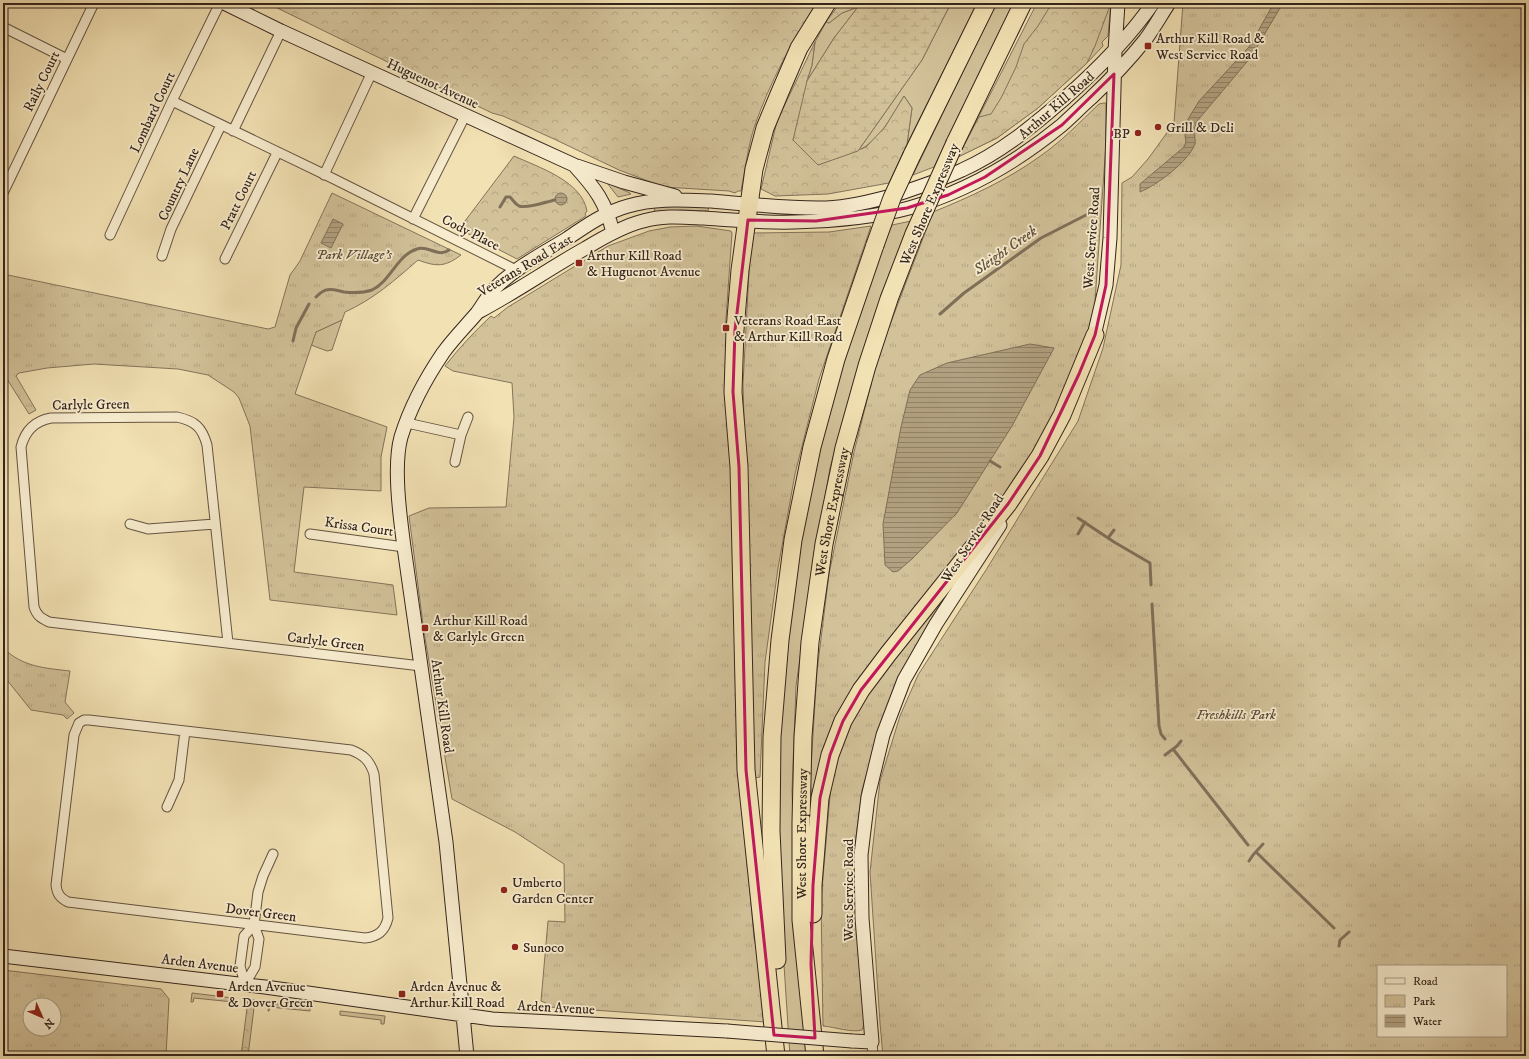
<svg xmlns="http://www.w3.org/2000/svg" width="1529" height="1059" font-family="'IM FELL DW Pica',serif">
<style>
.green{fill:#d2c199;stroke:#84735a}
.forest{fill:url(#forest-crowns);stroke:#84735a}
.wetland{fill:url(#wetland-marsh);stroke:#84735a}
.park{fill:url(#park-tufts);stroke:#84735a;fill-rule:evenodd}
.water{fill:url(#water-rules);stroke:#806f58}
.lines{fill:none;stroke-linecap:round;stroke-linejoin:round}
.stream{stroke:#806f58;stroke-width:3}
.street-casing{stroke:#645442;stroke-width:11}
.secondary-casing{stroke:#35251c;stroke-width:15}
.highway-casing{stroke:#35251c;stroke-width:19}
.street{stroke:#f7ecce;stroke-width:9}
.secondary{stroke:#f7ecce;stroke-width:13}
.highway{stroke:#f2e1b3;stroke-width:17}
.secondary-bridge-casing{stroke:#35251c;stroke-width:15;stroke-linecap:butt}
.highway-bridge-casing{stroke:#35251c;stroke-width:19;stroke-linecap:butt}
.secondary-bridge{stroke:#f7ecce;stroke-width:13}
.highway-bridge{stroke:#f2e1b3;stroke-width:17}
.marked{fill:none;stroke:#c2185b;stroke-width:3;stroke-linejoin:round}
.poi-dot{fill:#8f2418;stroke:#f7ecce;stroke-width:1.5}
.labels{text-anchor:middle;stroke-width:3.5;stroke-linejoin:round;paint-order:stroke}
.poi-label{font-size:14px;fill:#35251c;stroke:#f7ecce;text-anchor:start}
.street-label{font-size:14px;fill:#35251c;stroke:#f7ecce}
.park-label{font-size:14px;font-style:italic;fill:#5c4c3b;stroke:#f7ecce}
.water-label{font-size:15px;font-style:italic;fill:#61503f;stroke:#f7ecce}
</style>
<defs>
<pattern id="forest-crowns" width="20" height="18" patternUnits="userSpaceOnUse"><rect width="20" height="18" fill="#d2c199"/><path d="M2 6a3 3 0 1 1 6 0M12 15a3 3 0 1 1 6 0" fill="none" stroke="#b5a683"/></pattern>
<pattern id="wetland-marsh" width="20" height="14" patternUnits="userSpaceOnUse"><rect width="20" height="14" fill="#d2c199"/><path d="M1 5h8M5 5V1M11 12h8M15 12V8" fill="none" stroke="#b5a683"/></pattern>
<pattern id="park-tufts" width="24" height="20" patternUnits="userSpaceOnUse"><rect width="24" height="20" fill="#d2c199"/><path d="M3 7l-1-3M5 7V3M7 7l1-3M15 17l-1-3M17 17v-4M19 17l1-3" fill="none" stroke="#b5a683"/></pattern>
<pattern id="water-rules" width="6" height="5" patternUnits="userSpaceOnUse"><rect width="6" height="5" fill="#b2a180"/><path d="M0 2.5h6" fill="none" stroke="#928368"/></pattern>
</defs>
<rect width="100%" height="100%" fill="#f2e1b3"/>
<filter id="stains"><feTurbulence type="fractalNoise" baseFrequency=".005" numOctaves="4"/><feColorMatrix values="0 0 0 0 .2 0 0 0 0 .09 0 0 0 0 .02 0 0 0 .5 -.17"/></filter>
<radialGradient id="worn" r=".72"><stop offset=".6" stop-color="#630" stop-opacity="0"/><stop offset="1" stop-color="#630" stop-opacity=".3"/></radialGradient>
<path class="green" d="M951,3H977L907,144L912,108L904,96C892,116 880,140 858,151L922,60Z
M996,3H1015L934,167L913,175Z
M1037,3H1111L1108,36L1102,42L1103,46L1087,63L1038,108L997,138L958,157Z
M858,7L834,38L807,81L812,65L815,42L826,22L829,23L842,13Z
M607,183L630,193L631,194L618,197Z
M709,205L708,211L682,210L655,213L654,207Z
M911,221L859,364L830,468L811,580L796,686L792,791L795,879L808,1056H790L778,874L776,788L793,578L815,461L843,355L881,251L892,225Z
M342,320L332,350L327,351L311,345L316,332Z
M192,993L233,998V1002L194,998L193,1002H191Z
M269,1003L310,1008V1011L270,1007L269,1011H268Z
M340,1011L385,1016L384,1024H381V1020L340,1015Z"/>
<path class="forest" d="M267,3H819C793,37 769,85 755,125C748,145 745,171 741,191H738L735,193L729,191L664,187L619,170L554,139L503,116L492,113Z
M840,3H861L858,7L842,13L829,23L826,22Z
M1052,3H1111L1095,46L1087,63L1038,108L997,138L958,157L979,117L991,114L1001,98L1016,67L1024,44L1038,26Z
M815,42L812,65L807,81L818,165L866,147L885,127L904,96L912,108L907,144L889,183L828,194L775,196L761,189L777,121Z
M514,156C538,167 582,181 587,211L585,214L586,216L517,259L459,229Z
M248,1000H255L248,1056H241Z"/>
<path class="wetland" d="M861,3H951L922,60L858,151L818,165L793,140L807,81L834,38Z"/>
<path class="park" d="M1183,3H1526V1056H883L880,1023L870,872L880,781L900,716L918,675L986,570L1078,421L1103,348L1121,265L1122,183L1132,177L1148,159L1174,123ZM1378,966H1506V1036H1378Z
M1104,103H1106V143L1094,316L1060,406L1022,472L855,693L816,797L812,796L810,783L817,671L829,574L854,452L878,356L933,212C970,197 1007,180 1039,157C1061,142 1080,122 1099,104Z
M332,193L461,255C445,267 437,267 418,260C395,280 374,299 345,312L342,320L316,332L295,394L387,427L381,457V491L304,487L294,572L393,585L397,615L270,600L250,426L239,398L234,392L208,375L178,369L94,364L47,368L19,373L16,376L36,410L29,414L7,379L3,381V274L268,329L275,327L290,275L300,261Z
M697,226L731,231L732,233L725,333L729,334L745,832L754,938L759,958L766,1022L549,1007L546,1003L541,1001L548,921L565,922L564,864L515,832L452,799L424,632L409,516L429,508L506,507L514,417L512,383L453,371L445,366C459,348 474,332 491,316L494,318L508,307L608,246L649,231L670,227Z
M871,226L819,379L795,474L778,568L765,662L760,777L755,778L753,734L743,384L751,235L753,233L829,232Z
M956,578L960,580L882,720L862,790L855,845L856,908L865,1022L862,1030C852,1033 835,1027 823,1026L821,901L831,784L839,740L858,704Z
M3,648C23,667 44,668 70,671L65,702L74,713L67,719L63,715L31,710L3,675Z
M3,970L161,989L169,999L166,1056H3ZM30,1005H54V1029H30Z
M712,1054L769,1055V1056H711Z"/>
<path class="water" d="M1274,3H1283L1251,57L1198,120C1196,124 1194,128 1194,132C1194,136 1196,141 1195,144C1188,162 1157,185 1140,192V184L1184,147L1186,142L1185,135L1187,121L1199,101L1249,47Z
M555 199a6 6 0 1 1 12 0a6 6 0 1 1-12 0Z
M333,219L343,224L331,248L321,243Z
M1030,344L1054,348L1012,426L957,513L912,559L898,571L893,572L885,565L883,524L901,427L910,390L920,375L947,363Z"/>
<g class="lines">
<path class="stream" d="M500,207L506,197H510C513,200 515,204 519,206C528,209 545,202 555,200
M316,297C319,294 322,291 326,290C332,288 338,291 344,292C353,293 363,293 372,290C390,282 397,255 417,249C428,245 439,258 449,250
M940,314L964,293L1041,238L1088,214
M293,341L296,328L309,304
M990,461L1000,467
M1078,518L1114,542L1150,563L1151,585
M1078,534L1085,522
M1108,538L1114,530
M1152,604L1159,726L1161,734L1165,739
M1173,749L1248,845
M1165,755L1177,746L1181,741
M1256,852L1334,928
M1249,861L1253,855L1263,844
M1339,946L1340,940L1349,932"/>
<defs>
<path id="street" d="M3,27L67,59
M172,101L334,179L516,270
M233,131L281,31
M324,175L372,72
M3,193L94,3
M413,219L465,116
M110,235L172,101L220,3
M162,256L171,229L221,125
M225,259L277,153
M407,423L461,435
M455,462L461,435L468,417
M130,524L148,529L215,524
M310,534L404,547
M228,643L207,445C202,427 195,421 177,417L51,418C34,421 25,431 21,447L34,607C37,616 41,618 49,622L421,666
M84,720H89L351,750C364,755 370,761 374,774L388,918C385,931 378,937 365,938L68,902C60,898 57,894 56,885L74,735L79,723Z
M167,807L179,780L185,731
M245,984L255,967L259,939L254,925L258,892L263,876L273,854
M245,984L240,966L244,936L254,925
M872,1042L873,1056"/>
<path id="secondary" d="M224,3L281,31L574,165C595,188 606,202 613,233
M577,166L624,182L675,196
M480,311C516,292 550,268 586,248C604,237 623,226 643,221C663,215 683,217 703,218C733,220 764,223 794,222C832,221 872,218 909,208C965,192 1017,162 1062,125C1072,116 1081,107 1091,98C1110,80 1129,60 1145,40C1154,28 1161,15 1169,3
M1092,344L1106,285L1110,238L1115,51L1118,3
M3,956L265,987L492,1019L727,1031
M852,1041L872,1042L862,918L861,855L868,797L883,735L904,680L936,624L1000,525
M467,1056L446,842L404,547C400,517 393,466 401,437C410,408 426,378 443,353C453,339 465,327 477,313C483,305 488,295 495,288C516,267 544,253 568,238C587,225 606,212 628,206C655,198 683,200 711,201C749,204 788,209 826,208C850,207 874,201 898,194C919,187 941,180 962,170C1000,153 1033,126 1064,99C1097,70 1128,39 1153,3"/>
<g id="highway">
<path d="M955,143L1023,3"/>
<path d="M912,155L987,3"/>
<path d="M813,914V885L820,798L830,755L843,721L861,690L888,654L1008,504L1040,456L1062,415L1095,335"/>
<path d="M777,960L771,831L772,737L780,640L793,540L812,447L836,359L875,245"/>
<path d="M776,1056L746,770L739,467L733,392L735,330L740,270L754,169L765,128L780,92L799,48L827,3"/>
<path id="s1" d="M815,1056L801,920V823L803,737L810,642L824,544L844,448L867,366L889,299L914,234"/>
</g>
</defs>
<use href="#street" class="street-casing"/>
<use href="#secondary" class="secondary-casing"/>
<use href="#highway" class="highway-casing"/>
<use href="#street" class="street"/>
<use href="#secondary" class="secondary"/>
<use href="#highway" class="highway"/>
<defs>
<path id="secondary-bridge" d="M727,1031L852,1041"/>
<path id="highway-bridge" d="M914,234L955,143
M875,245L892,198L912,155"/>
</defs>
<use href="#secondary-bridge" class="secondary-bridge-casing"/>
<use href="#highway-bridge" class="highway-bridge-casing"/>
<use href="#secondary-bridge" class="secondary-bridge"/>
<use href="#highway-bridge" class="highway-bridge"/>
</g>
<path class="marked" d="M1114,74L1106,285L1095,335L1079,374L1040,456L1008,504L861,690L843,721L830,755L820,798L813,885L811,964L815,1038L774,1035L746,770L739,467L733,392L735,330L748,220L816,221L907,208L948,195L985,177L1062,125Z"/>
<g class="poi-dot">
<rect x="1144" y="42" width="8" height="8" rx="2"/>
<circle cx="1158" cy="127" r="4"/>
<circle cx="1138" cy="133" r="4"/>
<rect x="575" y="259" width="8" height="8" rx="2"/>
<rect x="722" y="324" width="8" height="8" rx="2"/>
<rect x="421" y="624" width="8" height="8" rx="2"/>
<circle cx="504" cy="890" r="4"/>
<circle cx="515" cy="947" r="4"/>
<rect x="216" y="990" width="8" height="8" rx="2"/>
<rect x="398" y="990" width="8" height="8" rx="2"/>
</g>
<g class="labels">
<g class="poi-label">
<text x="1156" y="43">Arthur Kill Road &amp;<tspan x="1156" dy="16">West Service Road</tspan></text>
<text x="1166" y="132">Grill &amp; Deli</text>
<text x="1130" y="138" text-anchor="end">BP</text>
<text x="587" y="260">Arthur Kill Road<tspan x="587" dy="16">&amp; Huguenot Avenue</tspan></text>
<text x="734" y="325">Veterans Road East<tspan x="734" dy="16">&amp; Arthur Kill Road</tspan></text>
<text x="433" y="625">Arthur Kill Road<tspan x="433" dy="16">&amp; Carlyle Green</tspan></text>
<text x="512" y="887">Umberto<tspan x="512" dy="16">Garden Center</tspan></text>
<text x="523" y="952">Sunoco</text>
<text x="228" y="991">Arden Avenue<tspan x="228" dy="16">&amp; Dover Green</tspan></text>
<text x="410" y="991">Arden Avenue &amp;<tspan x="410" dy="16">Arthur Kill Road</tspan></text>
</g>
<g class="street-label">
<text transform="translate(41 81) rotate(-64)" y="5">Raily Court</text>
<text transform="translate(433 83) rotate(25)" y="5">Huguenot Avenue</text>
<text transform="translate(1056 105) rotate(-41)" y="5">Arthur Kill Road</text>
<text transform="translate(152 112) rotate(-65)" y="5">Lombard Court</text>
<text transform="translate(178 184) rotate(-65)" y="5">Country Lane</text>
<text transform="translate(238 200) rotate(-64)" y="5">Pratt Court</text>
<text transform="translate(929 204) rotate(-67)" y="5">West Shore Expressway</text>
<text transform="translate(471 232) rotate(27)" y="5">Cody Place</text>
<text transform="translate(1091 238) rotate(-86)" y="5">West Service Road</text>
<text transform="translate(525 265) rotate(-31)" y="5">Veterans Road East</text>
<text transform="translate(91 404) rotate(-1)" y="5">Carlyle Green</text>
<text dy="5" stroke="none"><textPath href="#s1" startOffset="547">West Shore Expressway</textPath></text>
<text transform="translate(359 526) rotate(8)" y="5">Krissa Court</text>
<text transform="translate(972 538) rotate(-57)" y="5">West Service Road</text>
<text transform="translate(326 641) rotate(7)" y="5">Carlyle Green</text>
<text transform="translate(443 706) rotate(82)" y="5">Arthur Kill Road</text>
<text dy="5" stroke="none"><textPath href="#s1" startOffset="223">West Shore Expressway</textPath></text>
<text transform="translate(848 890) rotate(-90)" y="5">West Service Road</text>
<text transform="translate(261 912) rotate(7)" y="5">Dover Green</text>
<text transform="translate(200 963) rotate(7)" y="5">Arden Avenue</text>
<text transform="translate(556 1007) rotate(3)" y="5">Arden Avenue</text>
</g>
<g class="park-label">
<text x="354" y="259">Park Village's</text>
<text x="1236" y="719">Freshkills Park</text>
</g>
<g class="water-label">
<text transform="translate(1005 250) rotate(-35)" y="5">Sleight Creek</text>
</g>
</g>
<rect width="1529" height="1059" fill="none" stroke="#f2e1b3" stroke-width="16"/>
<rect x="4" y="4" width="1521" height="1051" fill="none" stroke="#35251c" stroke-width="2"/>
<rect x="8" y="8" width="1513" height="1043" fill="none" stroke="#35251c"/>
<rect x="1377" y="965" width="130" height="72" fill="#f7ecce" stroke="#a99c87"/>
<rect x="1385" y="978" width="20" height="6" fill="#f7ecce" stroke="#a99c87"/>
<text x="1413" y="985" font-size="12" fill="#35251c">Road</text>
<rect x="1385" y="995" width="20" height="12" fill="url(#park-tufts)" stroke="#a99c87"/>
<text x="1413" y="1005" font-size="12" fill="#35251c">Park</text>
<rect x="1385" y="1015" width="20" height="12" fill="url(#water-rules)" stroke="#a99c87"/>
<text x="1413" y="1025" font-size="12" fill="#35251c">Water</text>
<g transform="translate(42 1017) rotate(135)"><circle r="19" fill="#f7ecce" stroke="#a99c87"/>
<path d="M0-3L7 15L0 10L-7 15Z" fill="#8f2418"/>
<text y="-6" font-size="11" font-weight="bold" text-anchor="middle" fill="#35251c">N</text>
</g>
<rect width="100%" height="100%" filter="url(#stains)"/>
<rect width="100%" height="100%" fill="url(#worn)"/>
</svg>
